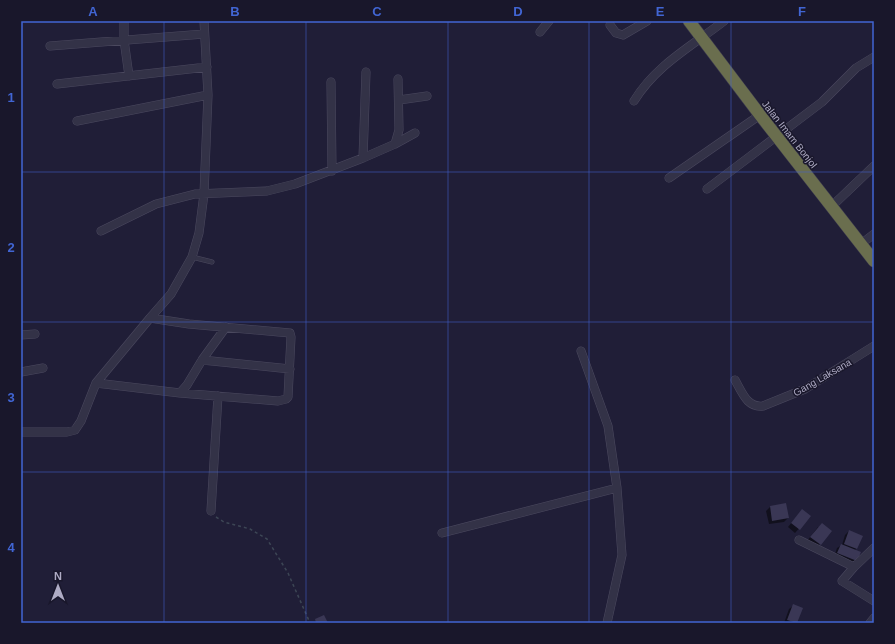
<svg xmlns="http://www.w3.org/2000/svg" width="895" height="644" font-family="Helvetica,sans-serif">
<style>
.shadow{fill:#0007}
.building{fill:#3a3755}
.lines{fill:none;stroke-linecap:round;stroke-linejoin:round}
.lane-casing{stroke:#4b495f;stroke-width:5}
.street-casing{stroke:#4b495f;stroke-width:9}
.highway-casing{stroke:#3b394e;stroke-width:13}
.path{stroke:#3d4655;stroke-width:1.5;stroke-dasharray:3 3;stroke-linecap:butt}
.lane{stroke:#333247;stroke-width:4}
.street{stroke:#333247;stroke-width:8}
.highway{stroke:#6a6e4e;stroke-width:12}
.grid{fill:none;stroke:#4165d3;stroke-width:1;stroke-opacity:0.55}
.labels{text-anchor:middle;stroke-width:3;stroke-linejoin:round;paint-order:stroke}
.street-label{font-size:10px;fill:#aeabc4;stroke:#19172b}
.neatline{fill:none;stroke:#4165d3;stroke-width:1.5}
.grid-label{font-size:13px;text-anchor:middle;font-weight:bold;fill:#4165d3}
</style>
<rect width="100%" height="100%" fill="#201e37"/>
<path class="shadow" d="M785,504L788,518L784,522L769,524L766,511L770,507Z
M802,510L810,516L795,533L788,527Z
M818,527L831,531L816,548L807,541Z
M849,531L857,548L855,550L856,561L853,564L834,557L837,548L842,545L845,535Z
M793,606L801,609L796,623H784L789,609Z"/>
<path class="building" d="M786,503L789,518L772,521L770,506Z
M802,509L811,516L800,530L791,523Z
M822,523L832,531L821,545L810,537Z
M849,530L863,536L857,549L844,544Z
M841,544L861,552L857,561L837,553Z
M793,604L803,608L797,623L787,620Z
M324,615L328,623H316L315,619Z"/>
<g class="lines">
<defs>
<path id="lane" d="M192,257L212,262"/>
<path id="street" d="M124,21V40L129,76
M610,25L616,33L623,35L647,21
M540,32L549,21
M50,46L204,34
M331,82L332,171
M57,84L207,67
M399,100L427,96
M634,101C656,65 692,46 724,21
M77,121L208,95
M395,144L399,130L398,79
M363,158L366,72
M669,178L760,115
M707,189L822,102L856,68L874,57
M832,206L874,166
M101,231L156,204L195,194L267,191L295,184L363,158L395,144L415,133
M861,244L874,234
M150,318L171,294L192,257L199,233L204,194L208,95L204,21
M21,335L35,334
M581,351L608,426L617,488L622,555L607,623
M202,360L290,369
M21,372L43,368
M735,380C742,392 747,408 763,406L805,389L874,346
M96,383L180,393
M21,432H67L75,430L81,421L96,383L150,318L189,324L290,333L291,337L288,397L286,399L278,401L180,393L187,385L202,360L226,327
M211,511L218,396
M442,533L617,488
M799,540L854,567L874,548
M854,567L842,581L874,601
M870,623L874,618"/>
<path id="highway" d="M689,21L760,115L874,261"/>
</defs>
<use href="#lane" class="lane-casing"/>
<use href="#street" class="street-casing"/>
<use href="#highway" class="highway-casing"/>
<path class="path" d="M216,517L224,522L250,529L267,539L288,573L310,623"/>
<use href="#lane" class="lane"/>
<use href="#street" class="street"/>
<use href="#highway" class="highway"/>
</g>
<path class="grid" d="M164,21V623M306,21V623M448,21V623M589,21V623M731,21V623M21,172H874M21,322H874M21,472H874"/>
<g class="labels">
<g class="street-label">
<text transform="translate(790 134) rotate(52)" y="4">Jalan Imam Bonjol</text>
<text transform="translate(822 377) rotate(-30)" y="4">Gang Laksana</text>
</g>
</g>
<rect width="895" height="644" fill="none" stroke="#19172b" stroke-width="44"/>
<g transform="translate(58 586)" stroke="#19172b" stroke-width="3" paint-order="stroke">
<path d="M0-3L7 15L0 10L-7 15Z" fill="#aeabc4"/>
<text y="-6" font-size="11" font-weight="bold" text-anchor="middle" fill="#aeabc4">N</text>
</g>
<rect x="22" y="22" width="851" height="600" class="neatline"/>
<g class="grid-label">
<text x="93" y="16">A</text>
<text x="235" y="16">B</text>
<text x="377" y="16">C</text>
<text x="518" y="16">D</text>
<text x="660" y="16">E</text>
<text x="802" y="16">F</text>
<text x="11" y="102">1</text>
<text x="11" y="252">2</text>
<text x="11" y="402">3</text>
<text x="11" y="552">4</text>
</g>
</svg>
